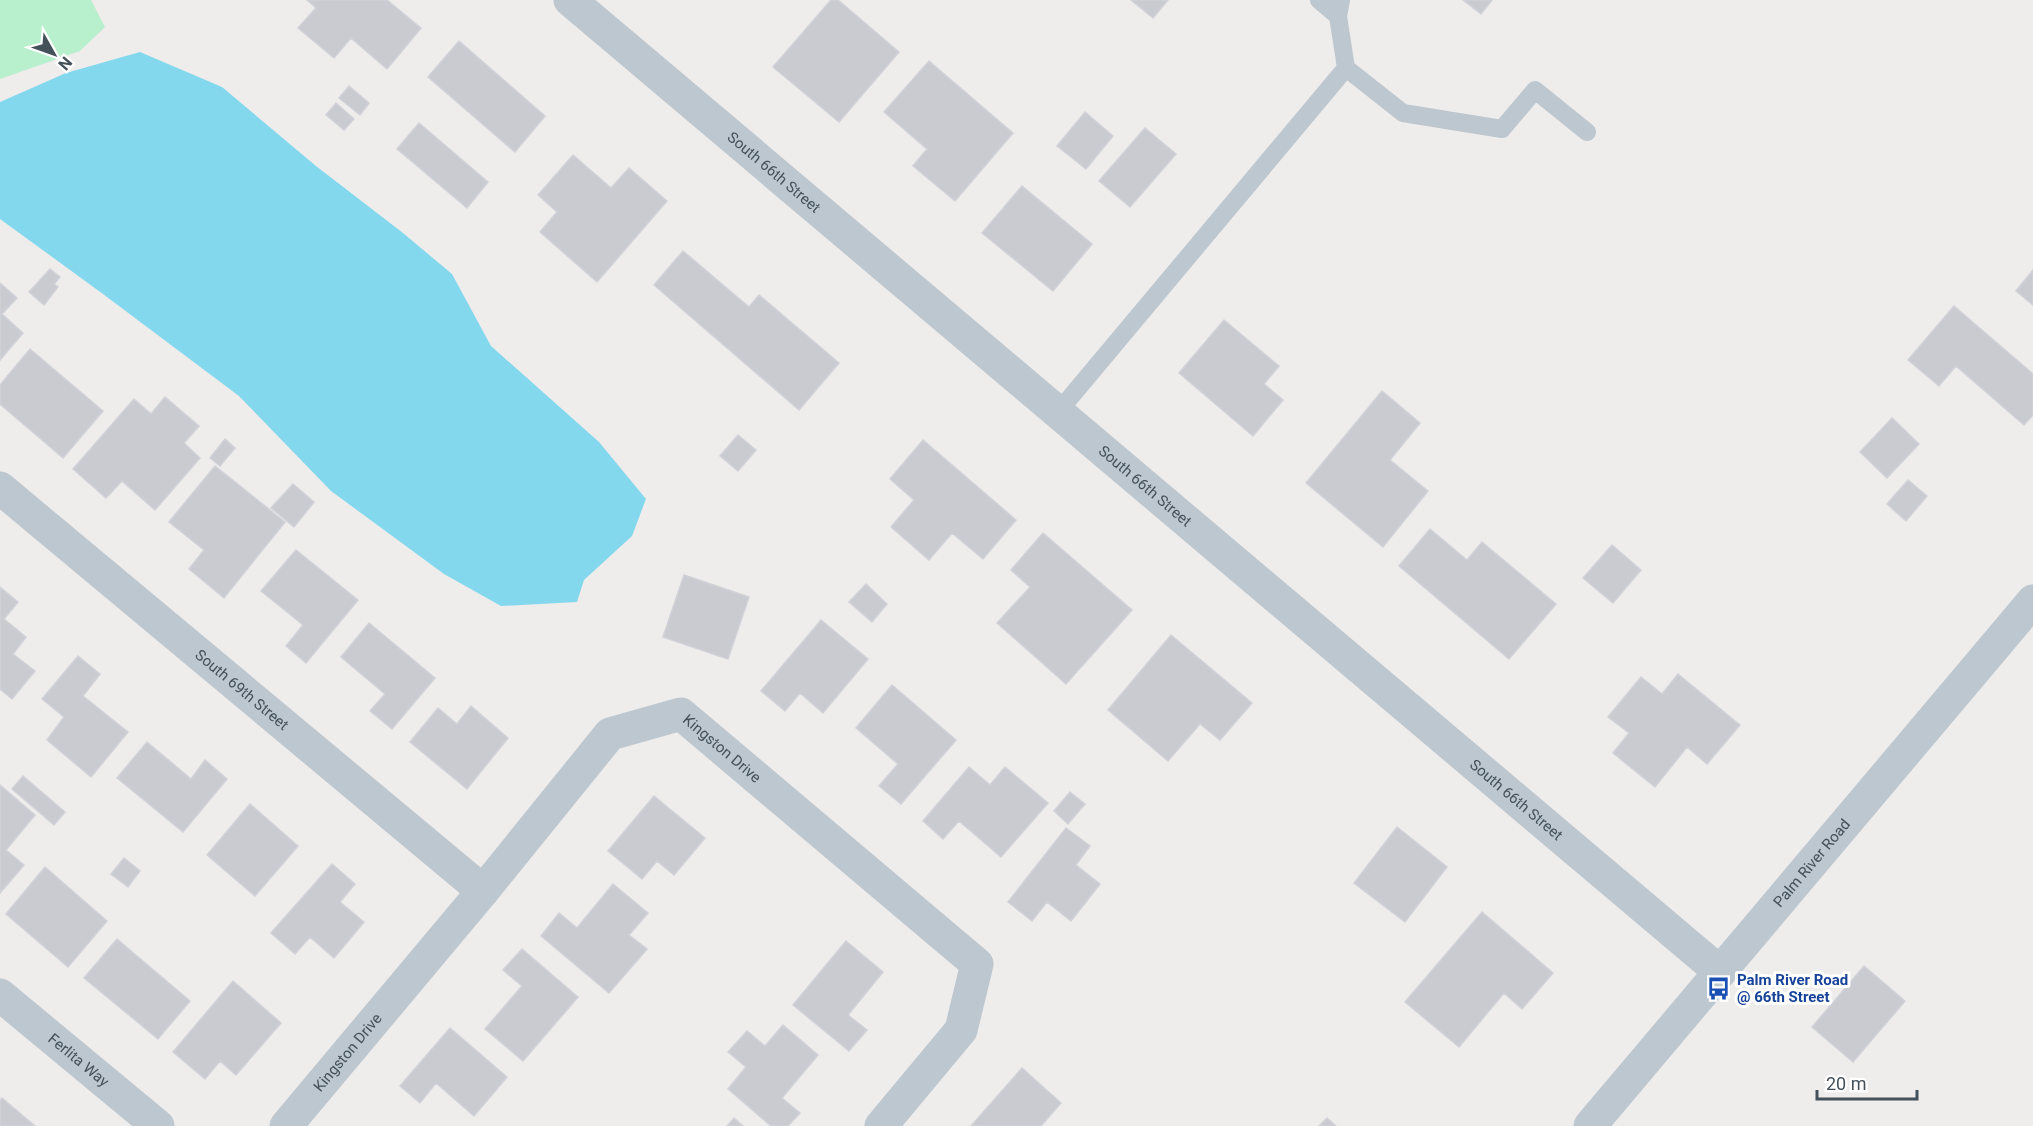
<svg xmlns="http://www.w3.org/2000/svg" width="2033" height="1126" font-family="Roboto,sans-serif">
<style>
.green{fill:#b8efcd}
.water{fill:#84d8ed}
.building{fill:#c9cbd1;stroke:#d0d2d8;stroke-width:1.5}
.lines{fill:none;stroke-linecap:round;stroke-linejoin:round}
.service{stroke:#bcc7cf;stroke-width:18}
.minor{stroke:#bcc7cf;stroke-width:33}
.tertiary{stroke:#bcc7cf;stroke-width:33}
.labels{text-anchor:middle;stroke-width:6;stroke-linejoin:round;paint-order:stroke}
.street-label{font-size:15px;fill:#44505a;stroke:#fff}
.transit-label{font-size:15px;font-weight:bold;fill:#164399;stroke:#fff;text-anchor:start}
</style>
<rect width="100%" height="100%" fill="#efecec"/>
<path class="green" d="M0,0H91L105,27L80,51L0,79Z"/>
<path class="water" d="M140,52L222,87L316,166L403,233L452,274L491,346L599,442L646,499L632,536L584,580L577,602L501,606L444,574L331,491L239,396L103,294L0,219V102L66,73Z"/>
<path class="building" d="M307,0H387L421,28L387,69L351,38L334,58L298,28L316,8Z
M831,0H838L899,52L839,122L773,67Z
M1131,0H1168L1153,18Z
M1463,0H1492L1481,14Z
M459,41L545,116L515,152L428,77Z
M929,61L1013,133L955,201L913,166L927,149L884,112Z
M349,86L369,103L360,115L339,98Z
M336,103L354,119L344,130L326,115Z
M1085,112L1113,136L1086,169L1057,146Z
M419,123L488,182L467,208L397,149Z
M1145,128L1176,154L1130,207L1099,181Z
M573,155L611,188L629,168L667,201L597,282L540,232L557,212L538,195Z
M1022,186L1092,244L1053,291L982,233Z
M683,251L749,307L759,295L839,363L799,410L654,285Z
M50,269L60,277L54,284L58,287L44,305L29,292Z
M2033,270V305L2016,291Z
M0,283L17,298L2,314L23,333L0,360Z
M1954,306L2033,374V415L2024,425L1956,366L1939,386L1908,360Z
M1224,320L1279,366L1264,384L1283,400L1253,436L1179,373Z
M30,349L103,411L63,458L0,404V385Z
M1382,391L1420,423L1390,460L1428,491L1383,547L1306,483Z
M165,397L199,426L184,443L200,458L155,510L122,481L106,498L73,469L134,399L151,414Z
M1892,418L1919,444L1887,478L1860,452Z
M738,435L756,450L738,471L720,456Z
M225,439L235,448L220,466L210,458Z
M923,440L1016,520L983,559L952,533L929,560L891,527L914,500L890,479Z
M215,466L285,522L224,598L189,569L204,550L169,522Z
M1908,480L1927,496L1906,521L1887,504Z
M293,484L314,502L294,527L271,508Z
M1430,529L1467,560L1482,542L1556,604L1509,659L1399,566Z
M1043,533L1132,610L1066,684L997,623L1030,587L1011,570Z
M1612,545L1641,570L1613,603L1583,578Z
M296,550L358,600L306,663L286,646L303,625L261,591Z
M684,575L749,597L728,659L663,637Z
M866,584L887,604L872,622L849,602Z
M0,587L18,602L4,619L26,637L13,654L35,671L12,699L0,689Z
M821,620L868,659L823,713L800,693L785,711L761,691Z
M369,623L435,678L392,729L370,711L385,694L341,657Z
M1171,635L1252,703L1220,740L1200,724L1168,761L1108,710Z
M78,656L100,674L83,696L128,732L91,777L47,740L64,717L42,699Z
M1678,674L1740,725L1707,764L1687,747L1655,787L1613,753L1629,733L1608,717L1641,677L1662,694Z
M892,685L956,740L901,804L879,786L898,764L856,728Z
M471,706L508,738L467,789L410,742L438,708L457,724Z
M147,742L191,779L205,760L227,779L183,832L117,778Z
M969,767L990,785L1005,767L1048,803L1001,857L959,821L943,839L923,821Z
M23,776L65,812L54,825L12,789Z
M0,785L35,815L6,850L24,865L0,893Z
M1070,792L1085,804L1068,824L1054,811Z
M654,796L705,838L674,875L657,861L642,879L608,851Z
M250,804L298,846L255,896L207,855Z
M1397,827L1447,867L1405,922L1354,883Z
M1066,828L1090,846L1076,865L1100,884L1071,921L1047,902L1032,921L1008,902Z
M124,858L140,871L128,887L111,874Z
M332,864L355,884L340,902L364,922L334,958L310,937L295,954L271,933Z
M45,867L107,921L68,967L6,914Z
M613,884L648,913L629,935L647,949L609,993L541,936L559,913L577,928Z
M1482,912L1553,973L1522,1009L1504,993L1459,1047L1405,1002Z
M117,939L190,1001L158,1039L84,978Z
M846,941L883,972L848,1015L867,1030L849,1051L793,1005Z
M522,949L578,997L523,1061L485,1029L522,986L503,970Z
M1864,966L1905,1001L1853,1062L1812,1027Z
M233,981L281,1023L236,1075L220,1061L205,1079L173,1052Z
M783,1025L818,1055L782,1098L800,1113L788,1126H771L728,1089L746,1067L728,1052L747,1031L765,1046Z
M450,1028L507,1077L474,1116L436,1083L420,1103L400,1086Z
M1022,1068L1061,1103L1041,1126H971Z
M2,1098L35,1126H0V1101Z
M734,1118L743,1126H727Z
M1327,1118L1336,1126H1319Z"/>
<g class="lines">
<path class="service" d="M1319,0L1338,16
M1346,68L1403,113L1502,129L1535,90L1587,132
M1058,412L1346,68L1338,16L1341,0"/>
<g class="minor">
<path id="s1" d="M570,0L1720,972"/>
<path id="s2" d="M0,488L483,891"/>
<path id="s3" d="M0,995L158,1126"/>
<path id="s4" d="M286,1126L483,891L610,734L681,714L977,964L961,1030L881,1126"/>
</g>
<path class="tertiary" id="s5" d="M1590,1126L2033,601"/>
</g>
<defs>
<symbol id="bus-bare" viewBox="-9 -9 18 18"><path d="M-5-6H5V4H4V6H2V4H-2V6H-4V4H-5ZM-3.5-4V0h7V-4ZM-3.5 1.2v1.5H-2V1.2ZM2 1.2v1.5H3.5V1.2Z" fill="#1a4fb4" stroke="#fff" stroke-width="2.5" paint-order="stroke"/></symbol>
</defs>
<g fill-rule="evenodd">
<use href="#bus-bare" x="1702" y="972" width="33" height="33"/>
</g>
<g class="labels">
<g class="street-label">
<text dy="5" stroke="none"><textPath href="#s1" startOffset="267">South 66th Street</textPath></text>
<text dy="5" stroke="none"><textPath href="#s1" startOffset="753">South 66th Street</textPath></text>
<text dy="5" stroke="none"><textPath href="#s2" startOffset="315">South 69th Street</textPath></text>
<text dy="5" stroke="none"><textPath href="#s4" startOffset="636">Kingston Drive</textPath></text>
<text dy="5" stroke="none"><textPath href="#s1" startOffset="1239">South 66th Street</textPath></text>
<text dy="5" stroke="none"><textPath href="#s5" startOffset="344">Palm River Road</textPath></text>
<text dy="5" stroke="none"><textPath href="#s4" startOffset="96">Kingston Drive</textPath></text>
<text dy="5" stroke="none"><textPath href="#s3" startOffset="102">Ferlita Way</textPath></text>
</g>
<g class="transit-label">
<text x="1737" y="985">Palm River Road<tspan x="1737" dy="17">@ 66th Street</tspan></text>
</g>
</g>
<g transform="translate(54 54) rotate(130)" stroke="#ffffff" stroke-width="4.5" paint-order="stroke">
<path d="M0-4.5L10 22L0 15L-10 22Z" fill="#44505a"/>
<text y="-9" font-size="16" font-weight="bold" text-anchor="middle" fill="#44505a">N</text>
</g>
<path d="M1817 1090v9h100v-9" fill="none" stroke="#44505a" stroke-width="3"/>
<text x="1826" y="1090" font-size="18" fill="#44505a" stroke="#ffffff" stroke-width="4.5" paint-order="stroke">20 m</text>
</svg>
